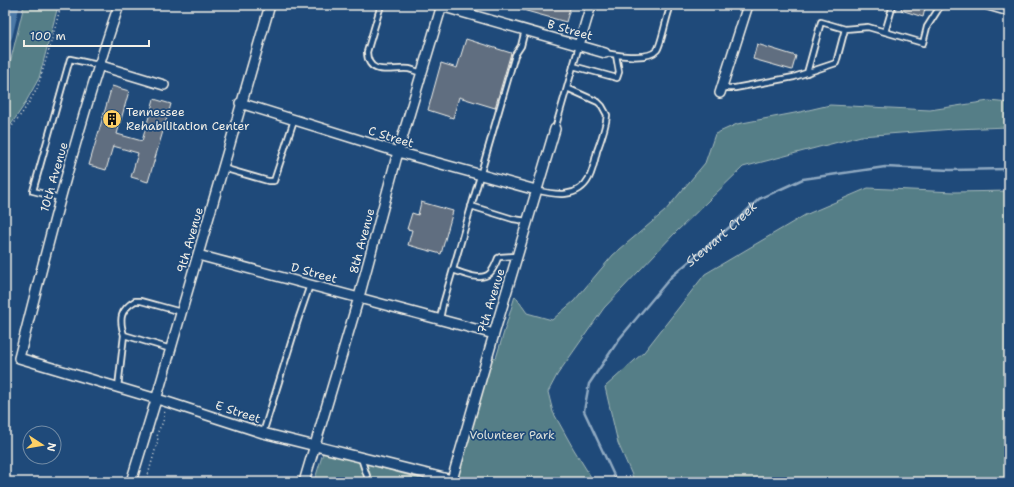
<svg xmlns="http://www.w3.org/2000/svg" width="1014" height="487" font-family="'Shantell Sans',sans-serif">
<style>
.green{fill:#547e87;stroke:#a4b8b8}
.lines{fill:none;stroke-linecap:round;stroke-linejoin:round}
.stream{stroke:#8fa9c1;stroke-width:2.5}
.river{stroke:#4b79a7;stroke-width:15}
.building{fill:#606e80;stroke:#f4f1e8}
.service-casing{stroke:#f4f1e8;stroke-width:8}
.minor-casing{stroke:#f4f1e8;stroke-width:12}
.path{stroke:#f4f1e8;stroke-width:1.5;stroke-dasharray:1 3;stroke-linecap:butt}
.service{stroke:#1f4a7a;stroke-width:4.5}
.minor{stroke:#1f4a7a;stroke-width:9}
.labels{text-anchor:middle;stroke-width:3.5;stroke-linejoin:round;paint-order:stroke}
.street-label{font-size:12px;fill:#f4f1e8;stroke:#1f4a7a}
.poi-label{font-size:12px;fill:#f4f1e8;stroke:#1f4a7a;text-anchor:start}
.park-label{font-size:12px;fill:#dce0d9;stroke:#1f4a7a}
.water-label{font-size:13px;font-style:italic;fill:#dbdfde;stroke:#1f4a7a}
</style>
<rect width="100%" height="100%" fill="#1f4a7a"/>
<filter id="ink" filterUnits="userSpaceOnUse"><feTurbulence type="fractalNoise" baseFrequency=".025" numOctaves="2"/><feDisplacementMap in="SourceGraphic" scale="8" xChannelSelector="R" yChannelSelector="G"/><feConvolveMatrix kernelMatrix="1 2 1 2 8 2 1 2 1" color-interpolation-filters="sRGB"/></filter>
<g filter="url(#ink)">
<path class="green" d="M24,5H58V6L39,78L23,107L5,133V84Z
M989,101L1009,103V127L954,129L861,136L743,167L674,234L604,308L557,375L548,392L553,412L573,448L594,482H447L485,355L496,358L515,296L527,313L552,320L574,301L613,255L665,211L705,163L715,134L737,124L800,112L830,105L930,110Z
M868,188L954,192L1009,191V482H635L618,443L605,387L644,352L705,274L805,215Z
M323,453L333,454L431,482H314Z"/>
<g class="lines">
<path class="stream" id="s1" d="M617,482L584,411L589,384L620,338L671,277L732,225L759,199L803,179L885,167L950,170L1009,169"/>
<path class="river" d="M5,35L12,5"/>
</g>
<path class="building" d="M513,5H571L566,22L512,7Z
M902,5H926L923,17L901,10Z
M466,39L511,53L495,108L459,97L453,118L428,110L441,63L457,68Z
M757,44L796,56L792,70L753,59Z
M112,86L129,91L117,134L142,141L154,99L171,104L148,182L131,177L138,153L113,146L106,170L89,165Z
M421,202L453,211L441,254L408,245L412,230L407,229L412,213L418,215Z"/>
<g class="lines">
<defs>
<path id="service" d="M381,5L367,52C368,78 393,67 409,69C413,70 418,72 422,73
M885,32L893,5
M605,53C617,55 648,61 657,50C661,45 666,19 669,11
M573,66L617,78L619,72L616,55
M807,73L821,22L845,29
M722,88H735L794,77L836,63L845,29L868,27L923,43L927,27L941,5
M555,129L579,46
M223,168L268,181H274L294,120
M536,190C555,195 578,199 589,178C593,170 595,160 597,151C601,140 606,127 607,115L602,106L598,102L567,88
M60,198L33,191L70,59L98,65
M471,206L513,219L527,221
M453,270C463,273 481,282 490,273C494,269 496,263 498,258L500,257L517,256
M440,319L443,304L515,55L521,46L525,30
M171,349L124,335C119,319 120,310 135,301H141L181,312
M118,387L124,335
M263,433L298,320L310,285
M361,458L369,482"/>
<path id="minor" d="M119,5C79,121 49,239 19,358L167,402L263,433L452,480L494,334L555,129
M437,5L605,53
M988,5L1009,11
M579,45L591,5
M98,65L164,85
M720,93L748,5
M240,103L398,152L536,190
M198,255L494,334
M131,482L156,400L270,5
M304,482L359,297L398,152L442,5"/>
</defs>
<use href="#service" class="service-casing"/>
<use href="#minor" class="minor-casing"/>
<path class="path" d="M5,135L23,112L37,89L49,50L61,5
M146,482L158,440C156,434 159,429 162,424C164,420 164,414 165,410"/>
<use href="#service" class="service"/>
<use href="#minor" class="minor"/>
</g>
</g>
<defs>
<symbol id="building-disc" viewBox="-11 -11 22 22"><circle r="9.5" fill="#ffd166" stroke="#1f4a7a"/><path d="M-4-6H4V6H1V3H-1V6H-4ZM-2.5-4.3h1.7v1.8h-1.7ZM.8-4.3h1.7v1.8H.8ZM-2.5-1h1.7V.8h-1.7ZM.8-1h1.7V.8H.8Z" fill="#111"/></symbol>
</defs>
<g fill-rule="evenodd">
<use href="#building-disc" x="101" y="108" width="22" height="22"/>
</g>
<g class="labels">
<g class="street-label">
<text transform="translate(570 30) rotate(16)" y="4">B Street</text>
<text transform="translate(391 137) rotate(17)" y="4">C Street</text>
<text transform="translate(54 177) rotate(-74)" y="4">10th Avenue</text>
<text transform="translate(190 240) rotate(-74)" y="4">9th Avenue</text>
<text transform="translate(362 241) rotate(-75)" y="4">8th Avenue</text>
<text transform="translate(314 273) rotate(15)" y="4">D Street</text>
<text transform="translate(491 301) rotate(-73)" y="4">7th Avenue</text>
<text transform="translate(238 412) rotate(18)" y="4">E Street</text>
</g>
<g class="poi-label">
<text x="126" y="116">Tennessee<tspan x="126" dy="14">Rehabilitation Center</tspan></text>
</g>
<g class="park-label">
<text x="512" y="439">Volunteer Park</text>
</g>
<g class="water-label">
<text dy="5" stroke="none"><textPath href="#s1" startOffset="307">Stewart Creek</textPath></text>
</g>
</g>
<rect width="1014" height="487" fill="none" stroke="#1f4a7a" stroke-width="20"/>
<rect x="10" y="10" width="994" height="467" fill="none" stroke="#f4f1e8" stroke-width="1.5" filter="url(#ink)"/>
<g transform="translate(42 445) rotate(102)"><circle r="19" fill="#1f4a7a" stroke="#748da6"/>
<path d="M0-3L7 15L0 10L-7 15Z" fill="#ffd166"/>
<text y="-6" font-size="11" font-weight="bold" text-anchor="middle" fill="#f4f1e8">N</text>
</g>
<path d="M24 40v6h125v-6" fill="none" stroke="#f4f1e8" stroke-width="2"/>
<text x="30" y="40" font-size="12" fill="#f4f1e8" stroke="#1f4a7a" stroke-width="3" paint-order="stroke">100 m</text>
</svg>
